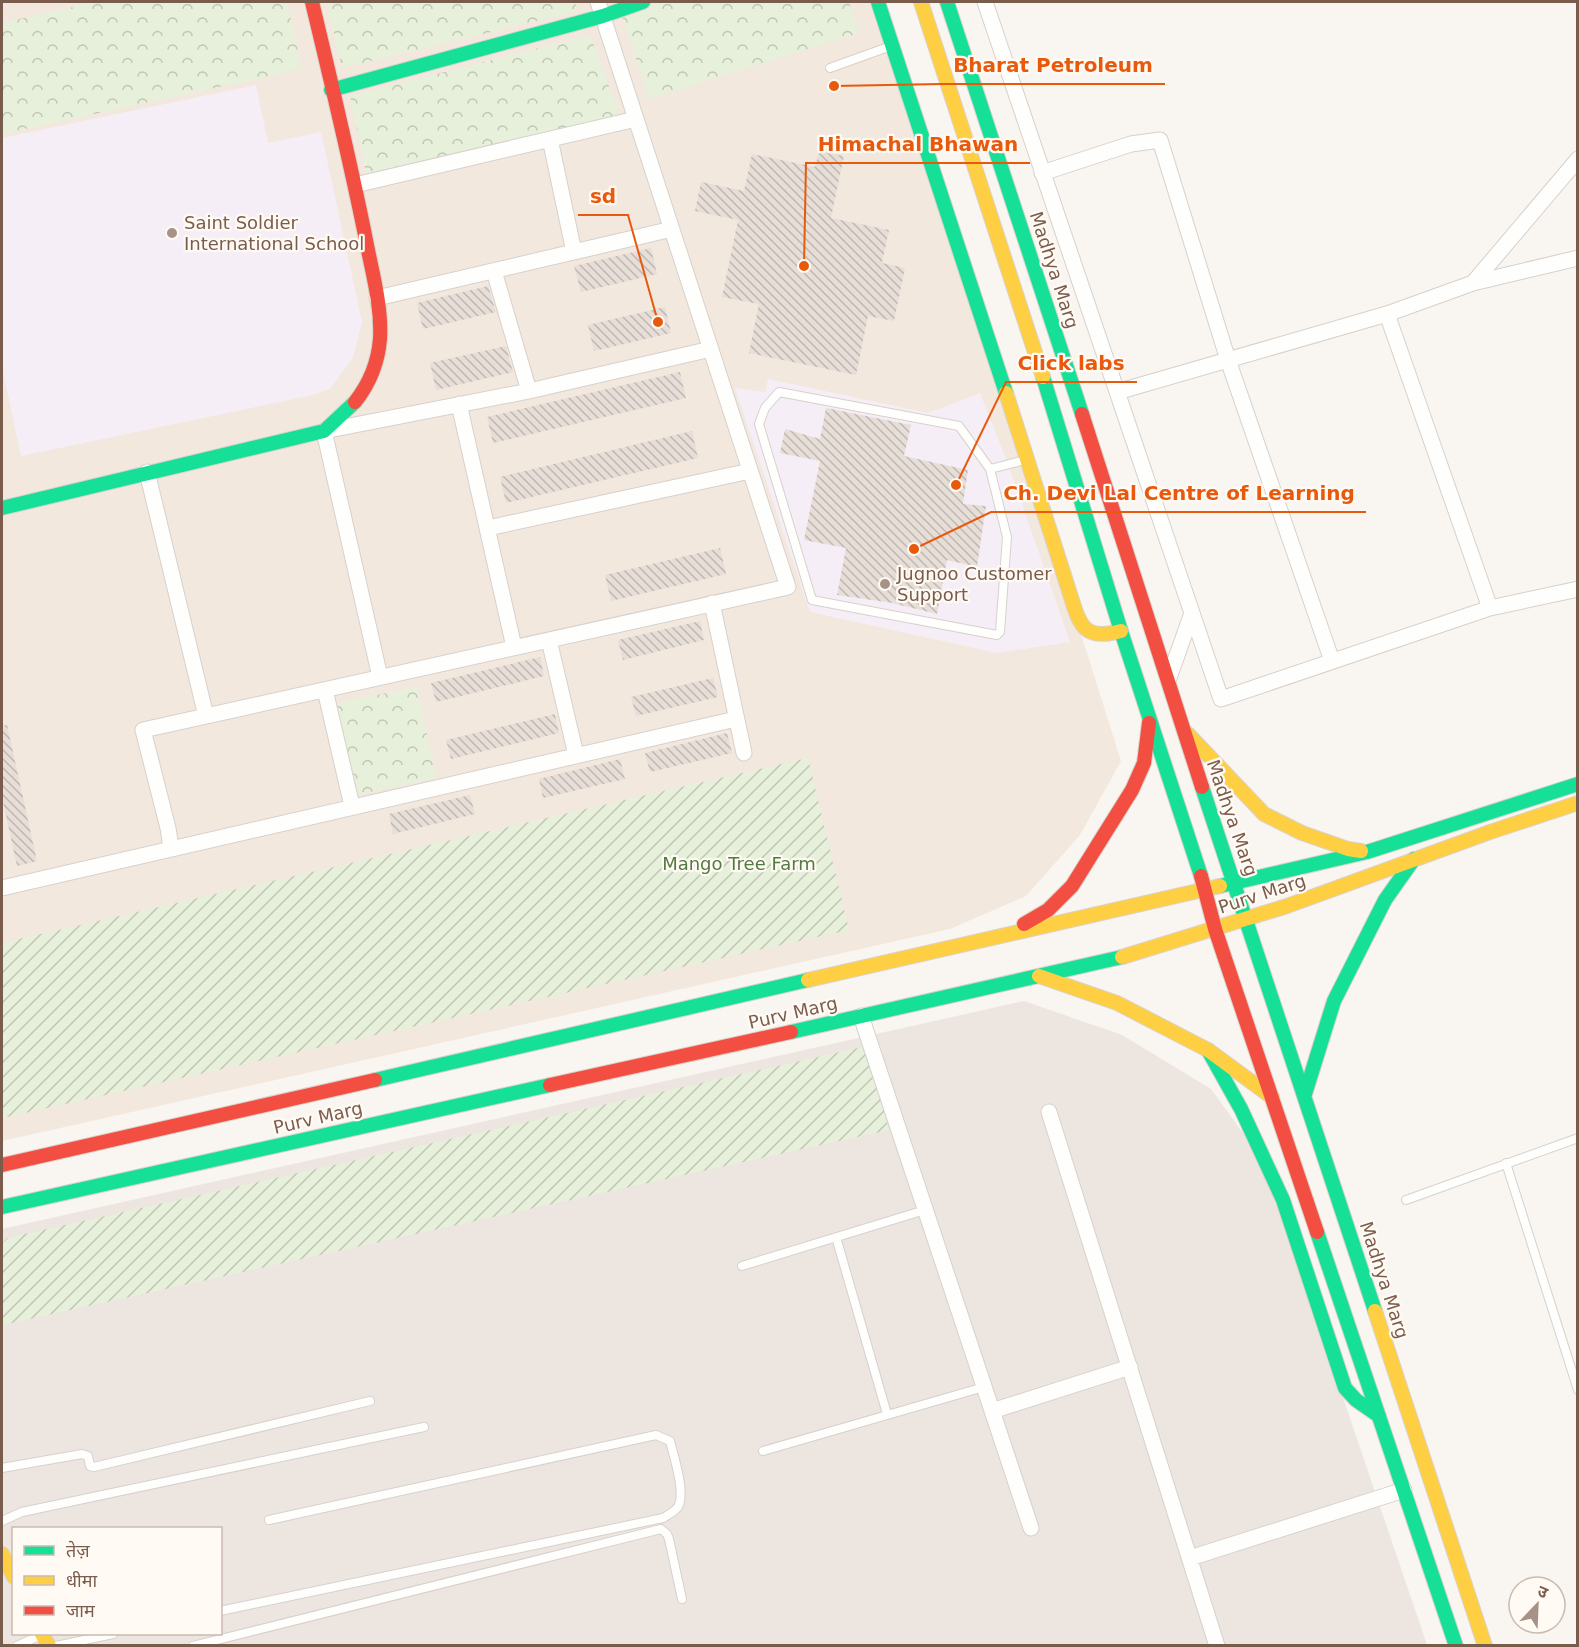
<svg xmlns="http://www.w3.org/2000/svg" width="1579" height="1647" font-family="'DejaVu Sans','Noto Sans Devanagari',sans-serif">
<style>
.residential{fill:#f2e8de}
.industrial{fill:#ede5e0;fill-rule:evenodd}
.education{fill:#f6eef6}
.park{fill:url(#park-crowns)}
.garden{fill:url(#garden-furrows)}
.building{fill:url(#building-back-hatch)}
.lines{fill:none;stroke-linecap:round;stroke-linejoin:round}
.lane-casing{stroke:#d7d1cb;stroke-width:10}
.street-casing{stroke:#d7d1cb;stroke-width:17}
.fast-casing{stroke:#d9d2cb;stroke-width:16}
.slow-casing{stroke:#d9d2cb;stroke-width:16}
.jam-casing{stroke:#d9d2cb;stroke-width:16}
.lane{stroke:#fefefd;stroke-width:8}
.street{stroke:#fefefd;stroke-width:15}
.fast{stroke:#16e098;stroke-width:14}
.slow{stroke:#ffcf43;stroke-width:14}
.jam{stroke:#f24e42;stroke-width:14}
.poi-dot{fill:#a69286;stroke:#fffaf3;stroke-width:2}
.labels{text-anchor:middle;stroke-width:4.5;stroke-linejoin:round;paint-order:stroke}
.poi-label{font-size:18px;fill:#7a5c4d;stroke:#fffaf3;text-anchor:start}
.street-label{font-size:18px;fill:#7a5c4d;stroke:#fffaf3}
.park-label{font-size:18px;fill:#537a41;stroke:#fffaf3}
.leader{fill:none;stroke:#e8590c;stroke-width:2}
.callout-dot{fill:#e8590c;stroke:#fffaf3;stroke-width:2}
.callout-label{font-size:20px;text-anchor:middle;font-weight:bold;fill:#e8590c;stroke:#fffaf3;stroke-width:4.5;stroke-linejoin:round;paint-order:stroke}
</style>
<defs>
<pattern id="park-crowns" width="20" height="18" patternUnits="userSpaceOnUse" patternTransform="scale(1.5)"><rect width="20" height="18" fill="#e7f0db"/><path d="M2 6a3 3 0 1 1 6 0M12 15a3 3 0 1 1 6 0" fill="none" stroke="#c0c6b4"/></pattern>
<pattern id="garden-furrows" width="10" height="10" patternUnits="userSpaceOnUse" patternTransform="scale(1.5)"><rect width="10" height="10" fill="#e7f0db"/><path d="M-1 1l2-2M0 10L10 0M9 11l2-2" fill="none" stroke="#c0c6b4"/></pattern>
<pattern id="building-back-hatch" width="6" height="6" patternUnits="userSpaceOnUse" patternTransform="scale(1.5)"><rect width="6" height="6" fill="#e6ded7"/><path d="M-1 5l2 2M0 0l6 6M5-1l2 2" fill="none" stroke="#bfb7b1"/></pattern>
</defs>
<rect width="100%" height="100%" fill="#f9f5f0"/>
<path class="residential" d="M2,2H882L1121,761L1080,835L1026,896L950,929L2,1141Z"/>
<path class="industrial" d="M1024,1001L1122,1035L1211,1089L1262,1159L1427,1645H2V1229ZM14,1528H220V1634H14Z"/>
<path class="education" d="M256,85L268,143L321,132L362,322L353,357L331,388L313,395L21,456L2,366V138Z
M768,379L928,413L980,393L1008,464L1070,642L997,653L810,612L735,388L765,392Z"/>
<path class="park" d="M95,2H287L302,69L2,134V23Z
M327,2H575L578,11L342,68Z
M664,2H849L859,33L649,99L622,15Z
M590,35L620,116L366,173L350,96Z
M417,687L436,778L356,795L337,703Z"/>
<path class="garden" d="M808,758L849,930L2,1118V943Z
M867,1046L889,1130L2,1325V1244L7,1238Z"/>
<path class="building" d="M819,151L844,156L831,218L889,230L882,263L905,268L894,321L868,316L856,375L749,353L759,304L722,297L738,220L695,211L701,182L744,191L752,154L815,167Z
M651,248L657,274L581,292L574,266Z
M488,286L496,312L423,329L417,303Z
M665,307L671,333L594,351L588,325Z
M506,346L513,372L436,390L430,363Z
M680,372L686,398L493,443L487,417Z
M826,408L911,425L904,456L968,470L963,504L986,506L977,567L947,560L937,614L892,603L837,595L846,548L804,540L820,461L780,453L785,429L820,439Z
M692,431L698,458L506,503L500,477Z
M720,548L726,574L611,601L605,575Z
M700,621L704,640L623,660L618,640Z
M540,657L544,676L436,702L431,683Z
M713,678L718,697L636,716L631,697Z
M555,714L559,733L451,759L446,740Z
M7,725L37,861L17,866L2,797V726Z
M727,733L732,753L650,772L645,753Z
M620,759L625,779L543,798L539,779Z
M470,795L475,814L393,834L389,814Z"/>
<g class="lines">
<defs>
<path id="lane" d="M830,68L891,46
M990,469L959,426L779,392L765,408L759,424L812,600L997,635L1000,632L1007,537L990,469L1025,460
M1506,1163L1578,1390
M1406,1200L1578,1138
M836,1237L887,1414
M742,1266L925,1210
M763,1451L984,1387
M2,1468L82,1454L88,1456L90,1466L94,1467L370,1401
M2,1521L22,1512L424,1427
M220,1611L663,1518C668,1515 674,1512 678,1507C686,1493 674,1457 670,1441L656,1435L269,1520
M17,1646L41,1635
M56,1646L113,1634
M193,1646L661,1529L667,1534L669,1539L682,1599"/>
<path id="street" d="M985,2L1192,613L1169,678
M550,139L574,252
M1042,173L1131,144L1160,140L1228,360L1332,661
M355,185L636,119
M494,271L529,391
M1473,283L1578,159
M377,298L672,229
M1387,314L1490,608
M1117,392L1387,314L1473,283L1578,258
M459,404L514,647
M147,472L206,716
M488,528L750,471
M712,603L744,753
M1192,613L1221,699L1490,608L1578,589
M549,640L576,755
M380,677L324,431L529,391L711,349
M325,690L352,806
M171,848L168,828L143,730L788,587L598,2
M2,888L736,719
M861,1016L1031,1528
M1049,1112L1217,1646
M992,1411L1130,1367
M1190,1558L1404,1490"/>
<path id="fast" d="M878,2L1006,393
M947,2L1082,414
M331,90L603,16L643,2
M1043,377L1121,631L1201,876
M2,508L324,431L355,402
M1202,787L1375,1311
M1220,886L1367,852L1578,784
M791,1032L1122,957
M1208,1050L1241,1109L1283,1200L1345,1388L1356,1400L1379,1416
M375,1080L808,980
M1305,1094L1334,1001L1385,900L1414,859
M2,1207L550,1085
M1317,1232L1456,1646"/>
<path id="slow" d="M921,2L1043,377
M1006,393L1070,594C1080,626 1084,641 1121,631
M1188,734L1264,814L1302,833L1348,849L1361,851
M1122,957L1287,906L1490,832L1578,803
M1039,976L1117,1003L1208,1050L1272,1097
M808,980L1220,886
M1375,1311L1485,1646
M2,1554L14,1577
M42,1634L49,1646"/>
<path id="jam" d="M312,2C331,81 350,160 366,240C372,272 382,306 380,339C378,364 370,383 355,402
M1082,414L1202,787
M1201,876L1215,929L1317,1232
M1024,924L1048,910L1072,886L1132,790L1144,763L1149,723
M550,1085L791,1032
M2,1165L375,1080"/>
</defs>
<use href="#lane" class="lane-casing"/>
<use href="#street" class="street-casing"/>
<use href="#fast" class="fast-casing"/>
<use href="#slow" class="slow-casing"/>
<use href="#jam" class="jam-casing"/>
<use href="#lane" class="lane"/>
<use href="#street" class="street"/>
<use href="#fast" class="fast"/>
<use href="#slow" class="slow"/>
<use href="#jam" class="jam"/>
</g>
<g class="poi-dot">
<circle cx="172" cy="233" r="6"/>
<circle cx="885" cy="584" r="6"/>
</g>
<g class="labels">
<g class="poi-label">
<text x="184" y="229">Saint Soldier<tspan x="184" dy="21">International School</tspan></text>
<text x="897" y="580">Jugnoo Customer<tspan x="897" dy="21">Support</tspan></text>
</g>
<g class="street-label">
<text transform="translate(1054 270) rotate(72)" y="6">Madhya Marg</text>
<text transform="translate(1232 818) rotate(71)" y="6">Madhya Marg</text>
<text transform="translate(1262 894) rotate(-18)" y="6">Purv Marg</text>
<text transform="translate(793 1013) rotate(-13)" y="6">Purv Marg</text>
<text transform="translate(318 1118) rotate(-13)" y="6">Purv Marg</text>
<text transform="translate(1384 1280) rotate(72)" y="6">Madhya Marg</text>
</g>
<g class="park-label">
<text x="739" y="870">Mango Tree Farm</text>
</g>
</g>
<path class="leader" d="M834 86L941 84H1165M804 266L806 163H1030M658 322L628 215H578M956 485L1006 382H1137M914 549L991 512H1366"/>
<g class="callout-dot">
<circle cx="834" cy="86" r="6"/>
<circle cx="804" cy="266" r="6"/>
<circle cx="658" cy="322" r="6"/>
<circle cx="956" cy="485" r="6"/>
<circle cx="914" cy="549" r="6"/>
</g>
<g class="callout-label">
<text x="1053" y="72">Bharat Petroleum</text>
<text x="918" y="151">Himachal Bhawan</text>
<text x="603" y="203">sd</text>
<text x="1071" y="370">Click labs</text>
<text x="1179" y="500">Ch. Devi Lal Centre of Learning</text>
</g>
<rect width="1579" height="1647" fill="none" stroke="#7a5c4d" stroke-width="6"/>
<rect x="12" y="1527" width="210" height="108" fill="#fffaf3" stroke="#cabbb1" stroke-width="1.5"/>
<rect x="24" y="1546" width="30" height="9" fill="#16e098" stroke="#cabbb1" stroke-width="1.5"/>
<text x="66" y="1557" font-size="18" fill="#7a5c4d">तेज़</text>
<rect x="24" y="1576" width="30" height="9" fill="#ffcf43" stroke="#cabbb1" stroke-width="1.5"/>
<text x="66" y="1587" font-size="18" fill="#7a5c4d">धीमा</text>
<rect x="24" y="1606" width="30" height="9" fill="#f24e42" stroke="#cabbb1" stroke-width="1.5"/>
<text x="66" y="1617" font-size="18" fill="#7a5c4d">जाम</text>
<g transform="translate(1537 1605) rotate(23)"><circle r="28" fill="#fffaf3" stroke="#cabbb1" stroke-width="1.5"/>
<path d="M0-4.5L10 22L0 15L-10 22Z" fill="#a69286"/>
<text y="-9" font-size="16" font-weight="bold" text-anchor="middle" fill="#7a5c4d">उ</text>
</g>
</svg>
